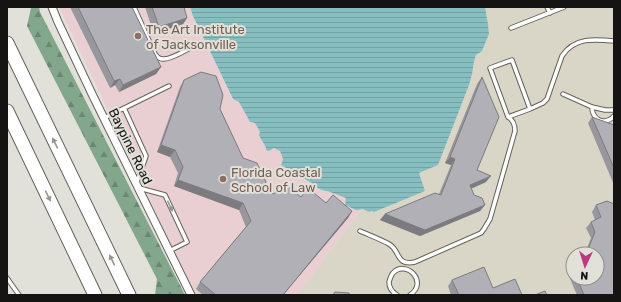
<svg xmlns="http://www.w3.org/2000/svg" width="621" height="302" font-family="Rubik,sans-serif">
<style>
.built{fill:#d9d6c8;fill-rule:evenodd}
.education{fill:#e9cfd1}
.forest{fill:url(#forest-firs)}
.water{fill:url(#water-rules)}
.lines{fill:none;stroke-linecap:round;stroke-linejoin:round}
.lane-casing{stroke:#64625c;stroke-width:5.5}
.street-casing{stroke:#64625c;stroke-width:9}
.highway-casing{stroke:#64625c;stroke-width:15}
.lane{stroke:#fff;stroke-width:3.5}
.street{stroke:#fff;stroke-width:7}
.highway{stroke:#fff;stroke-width:13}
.wall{fill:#98979d}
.shaded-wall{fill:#7c7b80}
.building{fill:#b1b0b7;stroke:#7c7b80}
.oneway{fill:#969594}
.education-dot{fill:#8d6e63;stroke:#e1e0d9;stroke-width:1.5}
.labels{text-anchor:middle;stroke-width:4;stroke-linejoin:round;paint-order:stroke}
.education-label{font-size:13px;fill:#785e54;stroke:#e1e0d9;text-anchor:start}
.street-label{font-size:13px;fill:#151412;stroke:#e1e0d9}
</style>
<defs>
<pattern id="forest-firs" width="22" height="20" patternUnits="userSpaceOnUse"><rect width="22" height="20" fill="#82a78d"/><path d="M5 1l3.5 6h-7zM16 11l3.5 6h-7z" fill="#698772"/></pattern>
<pattern id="water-rules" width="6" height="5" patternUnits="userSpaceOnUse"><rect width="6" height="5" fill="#87bec0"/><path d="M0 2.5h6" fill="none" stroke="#74a2a4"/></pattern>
</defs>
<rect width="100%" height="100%" fill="#e1e0d9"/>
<path class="built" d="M485,7H614V295H297L363,208L369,212L419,173L438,165L472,74L474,62L476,55L482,51L489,34L488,24ZM573,254H597V278H573Z"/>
<path class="education" d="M59,7H190L193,16L232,99L239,102L250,122H251L255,123L260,132L261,140L263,141L267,148H274L280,151L283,159L281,165L294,174L315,185L317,188L323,191H327L346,198L363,208L297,295H195Z"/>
<path class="forest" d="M31,7H39L40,12L185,295H155L157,279L27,26L31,8Z"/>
<path class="water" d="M190,7H485L488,24L489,34L482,51L476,55L474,62L472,74L469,85L438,165L419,173L425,191L374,212L372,211L369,212L363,209L356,210L345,205L346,198C341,196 335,194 330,192C324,190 319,191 315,185L281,165L283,159L280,151L274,148L269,151L266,150V148C264,143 261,140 259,135L260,132L255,123L251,122H250L239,102L233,99L193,16Z"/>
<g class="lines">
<defs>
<path id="lane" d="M134,7L155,54C157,57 160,59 163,59C171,60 186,50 194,46
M547,7L550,13
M511,28L564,7
M563,94L592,107L605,110H614
M592,107C592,109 592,111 593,113C597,123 608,123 614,116
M124,108L146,156L137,182
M530,109L543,103L547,99L562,56C574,37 595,39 614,41
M104,118L169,86
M139,188L165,195L187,242L169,251
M360,231C369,235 380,239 389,244C401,251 395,266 415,262L481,233L484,229L490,219L515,131C515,125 513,120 508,117L490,68L512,60L530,109L508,117
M7,278L19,295
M397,295C392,292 389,288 389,282C390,279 391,275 393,273C406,259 429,282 410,295"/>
<path id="street" d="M52,7L58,22L92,94L191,295"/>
<path id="highway" d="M7,43L129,295
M7,111L95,295"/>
</defs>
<use href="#lane" class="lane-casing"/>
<use href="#street" class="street-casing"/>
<use href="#highway" class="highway-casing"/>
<use href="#lane" class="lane"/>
<use href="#street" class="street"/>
<use href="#highway" class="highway"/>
</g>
<path class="wall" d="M70,7H132L161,67L156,74L119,92L115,85L110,88Z
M145,7H184L187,18L183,24L154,34Z
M482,77L477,170L486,182L471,189L474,195L485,205L480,211L420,236L380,220L385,214L439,194L451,165L445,163L477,84Z
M184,80L220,109L243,158L262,190L274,194L301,197L326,203L352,211L348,218L283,295H203L196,289L200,282L246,227L239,210L174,186L178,173L170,157L157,152L180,87Z
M592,117L614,125V185L588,123Z
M607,201L614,295H577L568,274L573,267V278H597V254H577L579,252L587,248L591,238L586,228L591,222L595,220L592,212L596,205Z
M452,280L493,288L522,295H451L448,286Z"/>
<path class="shaded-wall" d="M187,18L183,24L154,34L159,27Z
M161,67L156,74L119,92L123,85Z
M120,79L115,85L110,88L114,81Z
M161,145L175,150L170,157L157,152Z
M450,157L455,159L451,165L445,163Z
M491,176L486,182L465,191L470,185Z
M178,180L243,203L239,210L174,186Z
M485,205L480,211L420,236L380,220L385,214Z
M352,211L348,218L283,295Z"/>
<path class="building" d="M78,7H132L161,67L123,85L120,79L114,81Z
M152,7H184L187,18L159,27Z
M201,72L216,76L223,95L220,109L243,158L257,163L266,182L262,190L274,194L283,183L301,197L308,188L326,203L333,195L352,211L283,295H216L200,282L251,221L243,203L178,180L183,167L175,150L161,145L184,80Z
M482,77L499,117L477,170L491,176L470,185L474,195L482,198L485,205L425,230L385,214L435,193L441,195L455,159L450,157Z
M592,117L614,125V168Z
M607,201L614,204V295H584L577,278H597V254H580L579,252L589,247L595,232L591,222L601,217L596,205Z
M484,267L493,288L515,279L522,295H459L452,280Z
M545,291L547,295H535Z
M335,292L349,293L350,295H333Z"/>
<defs><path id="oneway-solid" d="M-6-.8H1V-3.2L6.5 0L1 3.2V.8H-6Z"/></defs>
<g class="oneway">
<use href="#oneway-solid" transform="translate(55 143) rotate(-116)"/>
<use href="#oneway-solid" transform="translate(48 196) rotate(64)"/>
<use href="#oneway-solid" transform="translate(170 206) rotate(65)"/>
<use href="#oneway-solid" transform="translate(112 260) rotate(-116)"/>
</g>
<g class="education-dot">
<circle cx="138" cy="36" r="4"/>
<circle cx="223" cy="179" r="4"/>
</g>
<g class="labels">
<g class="education-label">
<text x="146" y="34">The Art Institute<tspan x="146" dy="15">of Jacksonville</tspan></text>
<text x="231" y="177">Florida Coastal<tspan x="231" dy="15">School of Law</tspan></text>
</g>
<g class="street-label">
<text transform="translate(131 146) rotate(64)" y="5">Baypine Road</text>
</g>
</g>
<rect width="621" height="302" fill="none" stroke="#151412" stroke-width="16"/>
<g transform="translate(585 266) rotate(184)"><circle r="19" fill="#e1e0d9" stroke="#8f8e89"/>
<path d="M0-3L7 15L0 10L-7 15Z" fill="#bd387c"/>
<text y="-6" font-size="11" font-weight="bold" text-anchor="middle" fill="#151412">N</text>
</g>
</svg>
